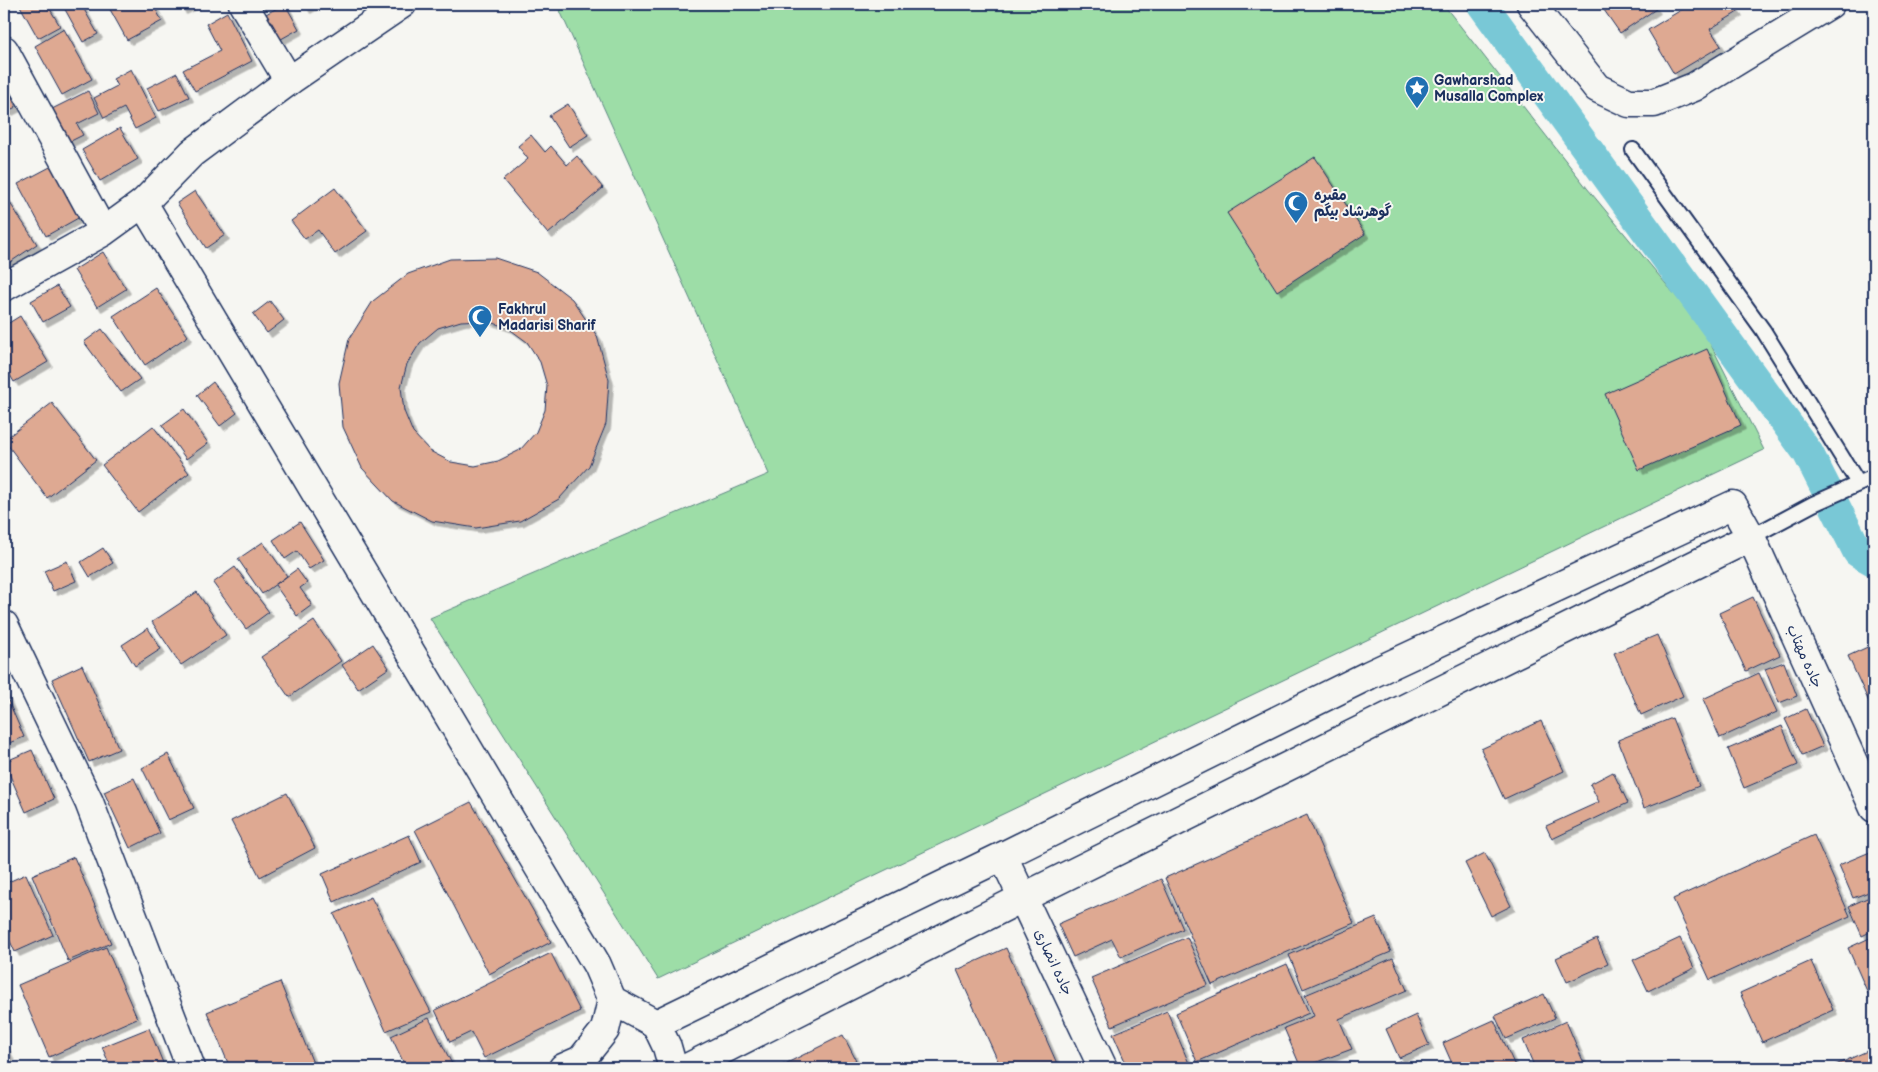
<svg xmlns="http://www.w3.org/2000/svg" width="1878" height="1072" font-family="'Balsamiq Sans','Playpen Sans Arabic',sans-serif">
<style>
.green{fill:#9ddda7;stroke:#5c8682}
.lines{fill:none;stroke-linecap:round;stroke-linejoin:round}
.canal{stroke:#79c8d6;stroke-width:31}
.building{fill:#dea992;stroke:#1b2f5e;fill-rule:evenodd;filter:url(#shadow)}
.lane-casing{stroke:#1b2f5e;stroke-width:18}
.street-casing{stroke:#1b2f5e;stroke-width:31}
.secondary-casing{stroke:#1b2f5e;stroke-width:31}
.lane{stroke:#f6f6f2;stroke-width:14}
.street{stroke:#f6f6f2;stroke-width:28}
.secondary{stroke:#f6f6f2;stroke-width:28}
.labels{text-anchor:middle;stroke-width:4;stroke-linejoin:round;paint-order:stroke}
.poi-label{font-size:14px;font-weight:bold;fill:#1b2f5e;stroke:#f6f6f2;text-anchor:start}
.street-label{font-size:14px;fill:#1b2f5e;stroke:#f6f6f2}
</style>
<defs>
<filter id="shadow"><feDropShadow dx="4.5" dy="4.5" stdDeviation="0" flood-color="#0004"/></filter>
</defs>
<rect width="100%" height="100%" fill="#f6f6f2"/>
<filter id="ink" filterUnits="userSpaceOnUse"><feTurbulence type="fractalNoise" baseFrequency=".02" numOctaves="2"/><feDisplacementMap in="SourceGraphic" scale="10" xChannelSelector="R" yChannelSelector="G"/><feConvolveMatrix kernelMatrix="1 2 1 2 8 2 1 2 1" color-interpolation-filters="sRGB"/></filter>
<g filter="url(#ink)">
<path class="green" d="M557,4H1443L1587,188L1703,329L1764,450L658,979L430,618L769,474Z"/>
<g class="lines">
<path class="canal" d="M1482,4L1808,453L1858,552L1874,561"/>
</g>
<path class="building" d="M19,4H47L60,26L38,38Z
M62,4H81L98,34L83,42Z
M107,4H153L162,21L127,40Z
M179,4H194L182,10Z
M285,4L299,29L274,43L260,17Z
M303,4H315L306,9Z
M1614,4H1652L1656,9L1620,33L1604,10Z
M1691,4H1733L1738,12L1710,29L1721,46L1674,74L1648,30Z
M227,12L252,61L195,91L183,70L220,51L206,24Z
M64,29L92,79L62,95L35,46Z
M131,69L156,118L135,129L124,108L104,118L94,98L117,86L113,79Z
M177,73L189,97L159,111L147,88Z
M4,81L16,107L4,113Z
M88,91L99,113L77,124L83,135L69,142L52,109Z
M568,104L588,135L569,147L549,116Z
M120,128L138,159L100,181L82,150Z
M531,135L545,152L551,146L567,165L577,156L603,188L548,234L503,180L528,159L518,146Z
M1315,157L1365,234L1277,291L1227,213Z
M52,166L80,217L46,236L18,184Z
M335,188L367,231L335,254L318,230L305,239L291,221Z
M195,191L225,235L206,248L177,203Z
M4,194L37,244L6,265L4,261Z
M103,252L126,289L97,307L74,270Z
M495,258L537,272L572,299L597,336L609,380L606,424L589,466L559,499L520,521L476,528L432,521L393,501L362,468L343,427L339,383L349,339L373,301L408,274L450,259ZM485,320L508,328L527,342L540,362L547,386L545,410L536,432L520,450L498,461L475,466L451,462L430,451L413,433L404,411L401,387L407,364L420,343L438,328L461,321Z
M57,286L70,307L43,322L31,301Z
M156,288L188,336L145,365L113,316Z
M270,301L284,320L267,333L253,314Z
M20,316L48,362L14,382L4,365V326Z
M102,329L140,379L121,392L84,342Z
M1707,349L1741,425L1639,470L1605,394Z
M213,382L237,413L220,426L197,395Z
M52,403L96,460L47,498L4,440Z
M184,409L208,443L186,459L162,425Z
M153,426L189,473L138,512L102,465Z
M300,522L324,560L309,569L297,551L285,559L273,540Z
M263,542L287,576L262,594L238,559Z
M103,548L113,563L90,577L81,562Z
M67,561L76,581L53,591L44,571Z
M235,567L269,612L246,629L213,583Z
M297,569L307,583L300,588L312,605L297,616L275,585Z
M197,592L226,635L181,665L152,622Z
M1753,597L1780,655L1746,671L1719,613Z
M314,621L341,661L289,697L261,657Z
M148,628L161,649L135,666L122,645Z
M1657,635L1683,696L1641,715L1614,653Z
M373,644L389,668L358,689L342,665Z
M1874,644V713L1848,656Z
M1784,662L1797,696L1779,703L1765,669Z
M82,665L119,749L89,762L52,679Z
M1759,673L1777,712L1720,738L1703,699Z
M4,691L24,737L4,745Z
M1806,709L1823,746L1802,755L1785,719Z
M1672,718L1699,786L1644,808L1618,740Z
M1541,721L1564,771L1504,799L1481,749Z
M1782,726L1798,765L1744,788L1728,749Z
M32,750L54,799L26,812L4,762Z
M168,754L194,808L168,820L142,768Z
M1613,772L1628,803L1552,839L1546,826L1599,802L1590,784Z
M134,778L160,833L130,848L104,792Z
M287,793L315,848L260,877L231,821Z
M471,802L551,942L489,974L415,830Z
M1307,815L1354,923L1212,985L1165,878Z
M409,835L421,862L334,902L322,874Z
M1814,835L1850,916L1710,980L1673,899Z
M1870,852L1874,863V890L1853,898L1839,865Z
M1485,853L1511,906L1491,916L1465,863Z
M74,857L111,943L68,961L32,875Z
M26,874L53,935L15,952L4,928V884Z
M1161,879L1183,929L1121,957L1112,939L1073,957L1058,924Z
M1874,895V930L1862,936L1849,906Z
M371,897L431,1012L386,1031L334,914Z
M1376,918L1391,952L1303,989L1289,955Z
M1874,936V1007L1848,948Z
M1187,937L1208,985L1112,1026L1091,978Z
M1680,938L1694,968L1648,991L1633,960Z
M1597,939L1608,964L1567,982L1556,958Z
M106,947L137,1018L49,1057L18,985Z
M1006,948L1059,1068H1001L957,970Z
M551,953L580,1011L484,1058L471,1032L450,1042L435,1010Z
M1393,958L1407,990L1339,1019L1352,1049L1301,1068L1284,1028L1314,1016L1305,995Z
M1811,961L1833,1010L1762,1042L1740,993Z
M1287,964L1309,1013L1197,1062L1176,1013Z
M280,982L315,1068H230L207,1012Z
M1544,994L1555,1018L1506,1039L1495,1016Z
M1167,1011L1191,1068H1128L1113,1034Z
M1416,1015L1429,1045L1399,1058L1386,1029Z
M429,1018L454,1068H406L391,1036Z
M1494,1020L1516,1068H1454L1443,1043Z
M1566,1021L1586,1068H1535L1523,1040Z
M149,1028L165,1068H111L102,1047Z
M843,1035L856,1060L840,1068H777Z
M4,1042L10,1057L4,1060Z
M1874,1048V1068H1829Z
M1400,1061L1403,1068H1385Z"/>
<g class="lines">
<defs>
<path id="lane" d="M1633,150L1763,330L1858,483
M1751,537L1813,504L1874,477"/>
<path id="street" d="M243,4L289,81
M4,50L103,232
M4,287L103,232L143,203
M1003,856L1103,1068
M656,1024L1003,856L1369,675L1733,505L1751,537L1874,808
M687,1068L1024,897L1751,537"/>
<path id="secondary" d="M402,4L289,81L192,153L143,203L597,965L612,1000
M1531,4L1597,88L1629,103H1654L1694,87L1830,4
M4,625L89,802L191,1068
M612,1000L656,1024L667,1047L673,1068
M563,1068L581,1060L605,1030L612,1000"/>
</defs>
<use href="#lane" class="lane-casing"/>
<use href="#street" class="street-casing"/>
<use href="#secondary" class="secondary-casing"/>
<use href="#lane" class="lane"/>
<use href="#street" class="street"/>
<use href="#secondary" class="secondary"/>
</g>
</g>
<defs>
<symbol id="sight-pin" viewBox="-11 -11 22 30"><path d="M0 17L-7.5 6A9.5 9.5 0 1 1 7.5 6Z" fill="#1f6fb2" stroke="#f6f6f2"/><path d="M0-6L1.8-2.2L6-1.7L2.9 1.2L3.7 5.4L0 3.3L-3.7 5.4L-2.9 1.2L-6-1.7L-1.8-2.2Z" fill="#fff"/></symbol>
<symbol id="mosque-pin" viewBox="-11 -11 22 30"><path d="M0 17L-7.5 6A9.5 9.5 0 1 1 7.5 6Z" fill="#1f6fb2" stroke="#f6f6f2"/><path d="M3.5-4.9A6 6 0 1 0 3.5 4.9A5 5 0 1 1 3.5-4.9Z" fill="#fff"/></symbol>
</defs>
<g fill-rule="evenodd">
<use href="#sight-pin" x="1403" y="74" width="28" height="38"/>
<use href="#mosque-pin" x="1282" y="189" width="28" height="38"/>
<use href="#mosque-pin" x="466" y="303" width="28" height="38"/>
</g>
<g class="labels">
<g class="poi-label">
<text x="1434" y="85">Gawharshad<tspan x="1434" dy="16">Musalla Complex</tspan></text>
<text x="1314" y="200">مقبره<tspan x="1314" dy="16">گوهرشاد بیگم</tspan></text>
<text x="498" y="314">Fakhrul<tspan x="498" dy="16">Madarisi Sharif</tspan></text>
</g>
<g class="street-label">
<text transform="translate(1805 656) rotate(66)" y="5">جاده مهتاب</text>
<text transform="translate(1054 962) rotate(65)" y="5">جاده انصاری</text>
</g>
</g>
<rect width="1878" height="1072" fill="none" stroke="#f6f6f2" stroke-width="20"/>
<rect x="10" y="10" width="1858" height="1052" fill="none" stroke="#1b2f5e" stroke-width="2" filter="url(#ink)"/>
</svg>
